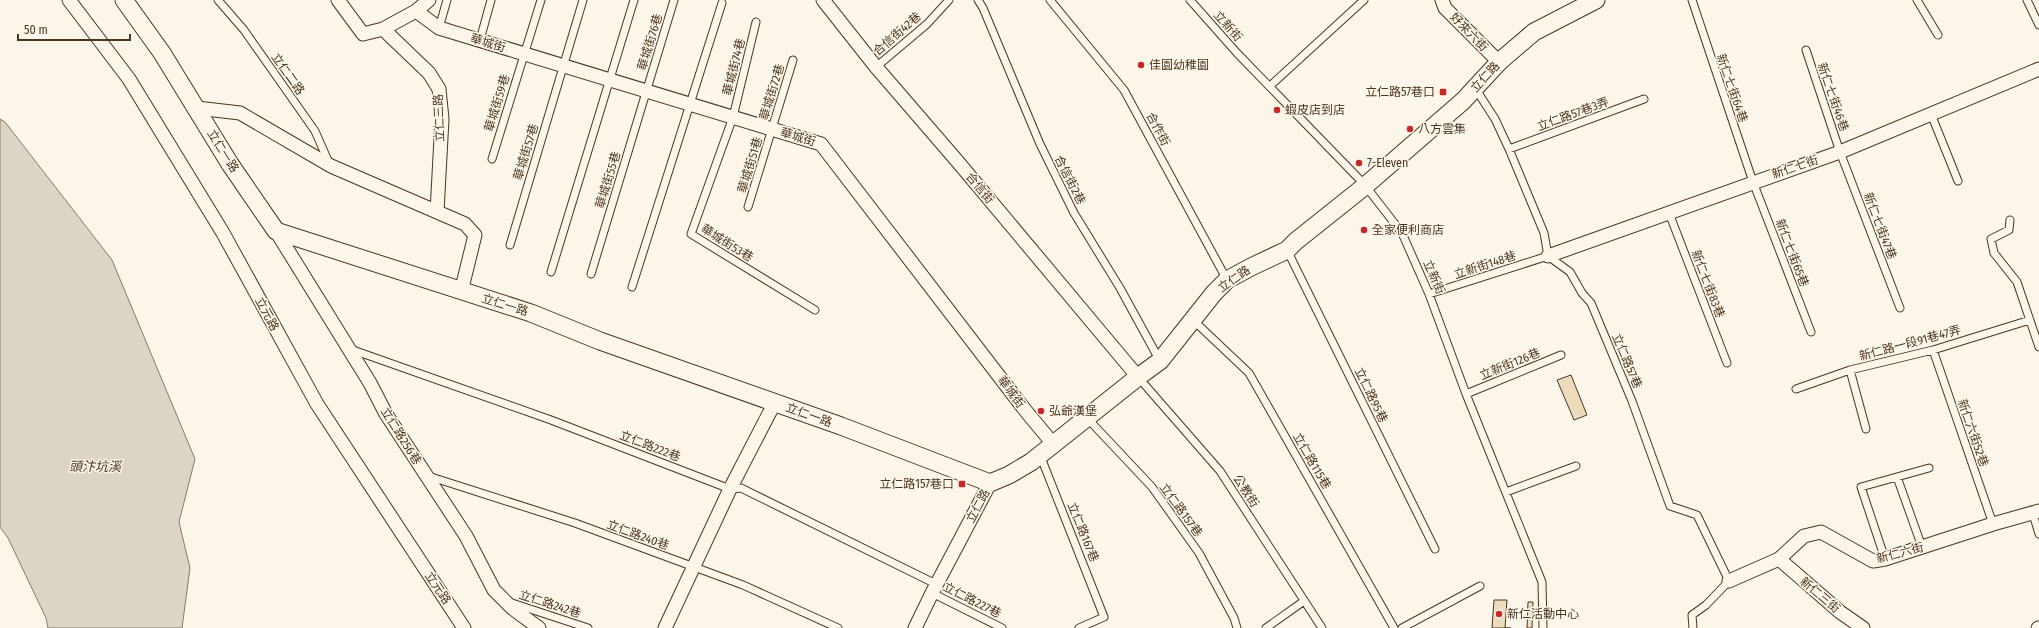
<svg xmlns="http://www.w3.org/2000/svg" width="2039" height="628" font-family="'Fira Sans Condensed','Noto Sans TC',sans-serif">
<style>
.water{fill:#dcd4c6;stroke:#887966}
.building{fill:#ecdcbc;stroke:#4a3520}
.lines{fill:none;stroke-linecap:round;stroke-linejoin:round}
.service-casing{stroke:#4a3520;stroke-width:9}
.minor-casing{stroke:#4a3520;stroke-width:15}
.tertiary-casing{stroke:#4a3520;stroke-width:19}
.service{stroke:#fbf6e9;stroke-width:7}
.minor{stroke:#fbf6e9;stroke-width:13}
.tertiary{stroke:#fbf6e9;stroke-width:17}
.poi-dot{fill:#c62828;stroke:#fbf6e9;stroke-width:1.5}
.labels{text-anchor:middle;stroke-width:3;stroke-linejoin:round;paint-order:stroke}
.street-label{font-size:12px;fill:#4a3520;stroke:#fbf6e9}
.poi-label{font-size:12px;fill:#4a3520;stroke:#fbf6e9;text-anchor:start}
.water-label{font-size:13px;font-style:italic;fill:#4a3520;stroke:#fbf6e9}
</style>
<rect width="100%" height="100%" fill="#fbf6e9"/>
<path class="water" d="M0,119L5,122L112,260L195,459L179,522L190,568L182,628H48L46,618L8,538L0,527Z"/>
<path class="building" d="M1571,375L1587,415L1574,420L1557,380Z
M1494,600H1507L1505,628H1511H1492Z
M1528,602H1533L1532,628H1527Z"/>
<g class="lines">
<defs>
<path id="service" d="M218,0L244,30L315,131L329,163
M978,0L983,8L1040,144L1074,213L1120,288L1160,361
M1050,0L1124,90L1227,280
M1190,0L1237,53L1364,184L1402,233L1429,294L1466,394L1542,582L1543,628
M1692,0L1753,182L1811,332
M1917,0L1938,35
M2027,0L2039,25
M756,22L733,117L691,234L815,310
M439,28L447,0
M480,40L491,0
M1806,50L1840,152L1900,308
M876,67L927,24L949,0
M1270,86L1364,0
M1475,88L1495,119L1509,149L1544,233L1548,256L1570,272L1582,293L1591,303L1632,401L1670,506L1697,515L1729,581L1706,605L1692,615L1693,628
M1931,114L1958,181
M1509,149L1644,99
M492,159L541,0
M748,207L793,60
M1669,213L1727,363
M2010,220L2009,230L1991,239L1994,253L2017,282L2039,347
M510,245L583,0
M1287,250L1435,549
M551,272L634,0
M591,274L674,0
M632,287L722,3
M1429,294L1548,256
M1193,320L1249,373L1394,628
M350,349L551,420L730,489L741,488L936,584
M1933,350L1993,524
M1850,370L1866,429
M1138,377L1220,471L1322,628
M1796,389L1850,370L1933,350L2030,320
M1466,394L1561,355
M1087,418L1152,487L1199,553L1234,618L1237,628
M1040,455L1104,617L1079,628
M428,476L575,523L743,585L838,628
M1897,477L1922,547
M1506,492L1576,466
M2033,514L2039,534
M1885,559L1861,487L1929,468
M932,593L1002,628
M512,603L588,628
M1266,628L1304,601
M1402,628L1480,586"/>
<path id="minor" d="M69,0L129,79L223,233L317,404L464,628
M338,0L363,34L383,29
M429,0L416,11L383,29L429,73L439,89L442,119L437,212
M823,0L876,67L958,162L1138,377
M1442,0L1445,8L1499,62
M416,11L439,28L821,144L1025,410L1054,445
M197,108L240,113L331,166L465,224L475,235L461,292
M276,231L370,383L386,414L466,536L494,590L512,608L539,628
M1548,256L1840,152L2039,69
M1779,559L1840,612L1863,628
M1729,581L1779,559L1804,536L1821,532L1873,561L1885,559L1993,524L2039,511
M665,628L730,489L775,402
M915,628L932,593L990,483
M2038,628H2039"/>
<path id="tertiary" d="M124,0L162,53L230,164L276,231L531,313L600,341L841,426L990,483L1009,475L1031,462L1138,377L1160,361L1214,293L1227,280L1251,267L1287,250L1296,241L1365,186L1463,101L1499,62L1534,32L1596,0"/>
</defs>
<use href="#service" class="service-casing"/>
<use href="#minor" class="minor-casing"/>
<use href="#tertiary" class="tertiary-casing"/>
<use href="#service" class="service"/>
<use href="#minor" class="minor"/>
<use href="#tertiary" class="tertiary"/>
</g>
<g class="poi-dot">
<circle cx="1141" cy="65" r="4"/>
<rect x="1439" y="88" width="8" height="8" rx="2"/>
<circle cx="1277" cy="110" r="4"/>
<circle cx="1410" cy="129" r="4"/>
<circle cx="1359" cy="163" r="4"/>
<circle cx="1364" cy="230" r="4"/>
<circle cx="1041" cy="411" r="4"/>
<rect x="958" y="480" width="8" height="8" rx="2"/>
<circle cx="1499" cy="614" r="4"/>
</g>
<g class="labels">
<g class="street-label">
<text transform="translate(1228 26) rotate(48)" y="4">立新街</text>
<text transform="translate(1469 32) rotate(46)" y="4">好來六街</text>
<text transform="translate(897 34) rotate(-41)" y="4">合信街42巷</text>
<text transform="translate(650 42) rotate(-73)" y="4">華城街76巷</text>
<text transform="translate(488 43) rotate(17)" y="4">華城街</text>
<text transform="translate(734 67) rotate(-76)" y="4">華城街74巷</text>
<text transform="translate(288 74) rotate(55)" y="4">立仁二路</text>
<text transform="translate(1485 77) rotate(-47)" y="4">立仁路</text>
<text transform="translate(1732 88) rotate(71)" y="4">新仁七街64巷</text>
<text transform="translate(772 92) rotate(-73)" y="4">華城街72巷</text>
<text transform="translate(1833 97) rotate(71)" y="4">新仁七街46巷</text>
<text transform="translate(497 103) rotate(-73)" y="4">華城街59巷</text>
<text transform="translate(1573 114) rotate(-20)" y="4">立仁路57巷3弄</text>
<text transform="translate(439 118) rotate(-92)" y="4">立仁三路</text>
<text transform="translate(1158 129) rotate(62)" y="4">合作街</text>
<text transform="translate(798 137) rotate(17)" y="4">華城街</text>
<text transform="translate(223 151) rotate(58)" y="4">立仁一路</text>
<text transform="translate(526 152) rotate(-73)" y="4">華城街57巷</text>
<text transform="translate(750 165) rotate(-73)" y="4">華城街51巷</text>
<text transform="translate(1795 167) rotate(-19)" y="4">新仁七街</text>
<text transform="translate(608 180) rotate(-73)" y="4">華城街55巷</text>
<text transform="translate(1070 180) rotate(63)" y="4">合信街2巷</text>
<text transform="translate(980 188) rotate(50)" y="4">合信街</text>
<text transform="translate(1880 226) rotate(69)" y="4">新仁七街47巷</text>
<text transform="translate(727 243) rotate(32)" y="4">華城街53巷</text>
<text transform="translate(1792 253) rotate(69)" y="4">新仁七街65巷</text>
<text transform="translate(1485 265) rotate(-18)" y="4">立新街148巷</text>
<text transform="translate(1434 277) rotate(67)" y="4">立新街</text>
<text transform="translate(1234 279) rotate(-35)" y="4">立仁路</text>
<text transform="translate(1708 284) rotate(69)" y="4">新仁七街83巷</text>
<text transform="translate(505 305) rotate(17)" y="4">立仁一路</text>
<text transform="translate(267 314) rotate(62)" y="4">立元路</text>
<text transform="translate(1910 343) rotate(-15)" y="4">新仁路一段91巷47弄</text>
<text transform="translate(1627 361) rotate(67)" y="4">立仁路57巷</text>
<text transform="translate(1510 364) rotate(-22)" y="4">立新街126巷</text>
<text transform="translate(1011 392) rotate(53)" y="4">華城街</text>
<text transform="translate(1371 395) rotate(64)" y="4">立仁路95巷</text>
<text transform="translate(809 415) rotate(20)" y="4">立仁一路</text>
<text transform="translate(1973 433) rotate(71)" y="4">新仁六街52巷</text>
<text transform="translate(401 436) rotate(58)" y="4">立仁路256巷</text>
<text transform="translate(650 446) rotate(21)" y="4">立仁路222巷</text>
<text transform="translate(1312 461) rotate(60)" y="4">立仁路115巷</text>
<text transform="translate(1246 491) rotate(57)" y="4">公教街</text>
<text transform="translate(978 506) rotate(-62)" y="4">立仁路</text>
<text transform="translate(1181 510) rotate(54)" y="4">立仁路157巷</text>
<text transform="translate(1083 532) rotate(68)" y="4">立仁路167巷</text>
<text transform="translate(638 535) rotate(20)" y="4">立仁路240巷</text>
<text transform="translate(1900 553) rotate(-15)" y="4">新仁六街</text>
<text transform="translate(438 588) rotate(56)" y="4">立元路</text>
<text transform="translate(1820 595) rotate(40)" y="4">新仁三街</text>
<text transform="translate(972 600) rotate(27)" y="4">立仁路227巷</text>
<text transform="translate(550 604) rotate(18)" y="4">立仁路242巷</text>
</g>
<g class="poi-label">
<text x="1149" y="69">佳園幼稚園</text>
<text x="1435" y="96" text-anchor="end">立仁路57巷口</text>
<text x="1285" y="114">蝦皮店到店</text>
<text x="1418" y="133">八方雲集</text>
<text x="1367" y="167">7-Eleven</text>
<text x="1372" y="234">全家便利商店</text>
<text x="1049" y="415">弘爺漢堡</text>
<text x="954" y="488" text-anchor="end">立仁路157巷口</text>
<text x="1507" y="618">新仁活動中心</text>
</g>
<g class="water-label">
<text x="95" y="471">頭汴坑溪</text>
</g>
</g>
<path d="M18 34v6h112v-6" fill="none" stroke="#4a3520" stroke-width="2"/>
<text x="24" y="34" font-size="12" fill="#4a3520" stroke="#fbf6e9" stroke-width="3" paint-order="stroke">50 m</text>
</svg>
